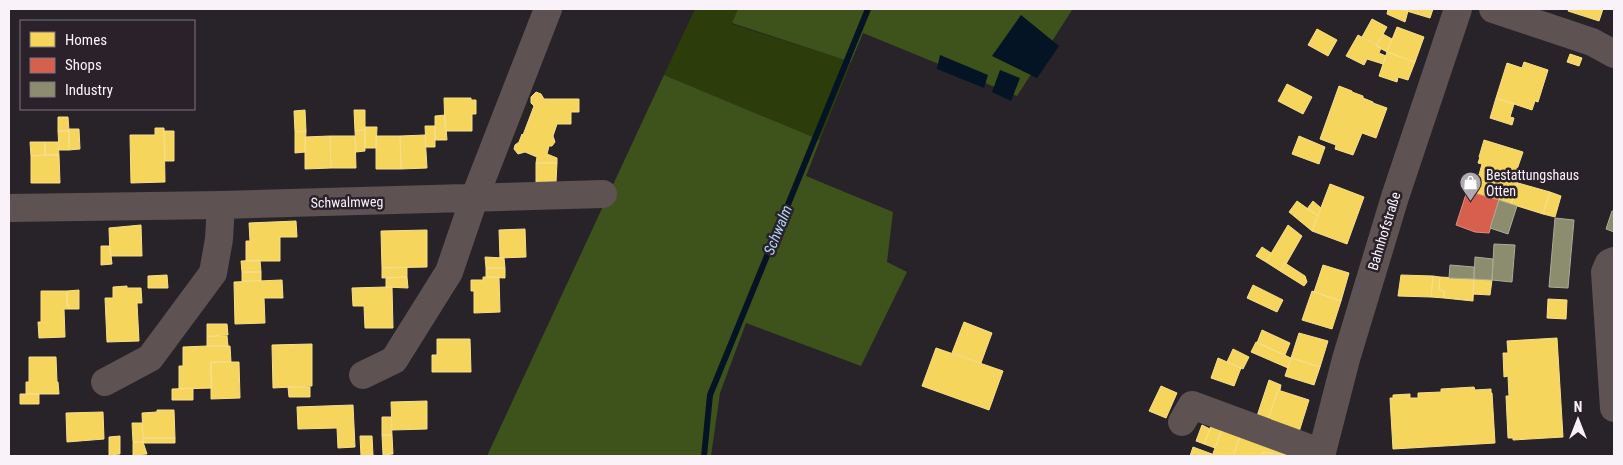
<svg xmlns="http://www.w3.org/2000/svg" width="1623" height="465" font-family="'Roboto Condensed',sans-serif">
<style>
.green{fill:#2c3d0b}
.forest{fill:#3e531b}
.water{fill:#041424}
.homes{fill:#f6d55c;stroke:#f7de8b}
.shops{fill:#d6604d;stroke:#e08c81}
.industry{fill:#8c8c6e;stroke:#adab98}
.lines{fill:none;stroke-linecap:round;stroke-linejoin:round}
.stream{stroke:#041424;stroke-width:6}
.minor{stroke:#5e5252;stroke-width:28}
.labels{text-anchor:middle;stroke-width:5;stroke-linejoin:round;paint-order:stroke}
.poi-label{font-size:14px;fill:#f9f2f9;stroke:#2a212b;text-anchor:start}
.street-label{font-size:14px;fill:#f9f2f9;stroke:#2a212b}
.water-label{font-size:15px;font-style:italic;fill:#afd7f5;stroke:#2a212b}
</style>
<rect width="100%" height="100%" fill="#282329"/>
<path class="green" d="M695,9H738L732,24L851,62L820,140L664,75Z"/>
<path class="forest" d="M738,9H1071L1072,10L1017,96L863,33L851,62L732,23Z
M664,75L820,140L806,176L893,212L887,262L907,272L861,366L746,323L720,393L711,456H487Z"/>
<path class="water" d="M1021,15L1059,46L1037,78L992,56Z
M940,55L988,75L984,88L937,69Z
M1000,70L1020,78L1011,101L992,92Z"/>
<path class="homes" d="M1388,9H1400L1408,11L1405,22L1387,14Z
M1400,9H1433L1430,18Z
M1569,9H1603L1599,21L1568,11Z
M1372,19L1387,27L1377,45L1362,37Z
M1397,27L1424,37L1415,62L1387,52Z
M1317,29L1337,40L1328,56L1308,45Z
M1383,34L1392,39L1387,52L1376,46Z
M1358,35L1381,48L1379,53L1386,56L1383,64L1367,59L1364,65L1346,56Z
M1387,52L1415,62L1408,80L1398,77L1397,82L1379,76Z
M1570,54L1582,58L1579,66L1567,62Z
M1524,62L1548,70L1538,102L1535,101L1532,110L1496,98L1507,63L1522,68Z
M1287,84L1312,97L1303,114L1278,101Z
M1339,86L1352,91V92L1363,96V98L1373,102V103L1387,108L1376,138L1362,133L1353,155L1335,149L1336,145L1320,139Z
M536,92L541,94L544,99H579V112H571V124H557L553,136L555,142L552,146H549L547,154L557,158V163H536L537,157L525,152L518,154L514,149L515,145L519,142L522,134L523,135L534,106L531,103V97Z
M444,98H471V100H476V114H472V131H445Z
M1496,98L1514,104L1510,117L1514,118L1512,125L1490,118Z
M305,110L306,131L295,132L294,111Z
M354,110H365V130L355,131Z
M445,115L447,140H435V116Z
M58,117H68L69,131H58Z
M425,126H435V147H426Z
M365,127H377L376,148H365Z
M155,128H164L165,182L131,183L130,135H155Z
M69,129H79L80,149L69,150Z
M365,130V151L356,152L355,131Z
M58,131H69V150H59Z
M164,131H174V161H165Z
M306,131L305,152L295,153V132Z
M425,135L427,168L401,169L400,136Z
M330,136L331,168L305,169V137Z
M330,136H355L356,168H331Z
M376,136H400L401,169H376Z
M1299,136L1325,147L1319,164L1292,154Z
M1484,140L1523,152L1513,181L1518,183L1511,204L1467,191L1472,173L1479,175L1482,164L1478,163L1480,157H1479Z
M30,142H45V155L31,156Z
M45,142H58L59,155H45Z
M45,155H59L60,183H31V156Z
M536,163H557L556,182H536Z
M1518,183L1550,192L1543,214L1511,204Z
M1330,184L1364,197L1347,244L1312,231Z
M1550,192L1561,196L1555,217L1543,214Z
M1297,201L1318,216L1312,231L1289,212Z
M1313,201L1321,208L1318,216L1307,209Z
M296,221L297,237H280V261H246V241H250L249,223Z
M141,225L142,256H110L109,228Z
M1288,225L1302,236L1286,264L1285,263L1280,271L1266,262Z
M525,229L526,257L500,258L499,230Z
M427,230V267L382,268L381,231Z
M101,246H110L112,264L101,265Z
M1262,247L1271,253L1266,262L1256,256Z
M485,257L504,258L505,268H486Z
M260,260L261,272H242L241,261Z
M1285,263L1305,276L1307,282L1304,286L1280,271Z
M1323,265L1349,273L1341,301L1314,292Z
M407,267V277L382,278V268Z
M486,268H505V278L486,277Z
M242,272H261V281H242Z
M167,275L168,288H148V276Z
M1401,275L1433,276L1431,297L1398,296Z
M1433,276L1440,277L1439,290L1444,291V298L1431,297Z
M407,277L408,288L386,287V278Z
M483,277H499L500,312L474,313V291H471V280H483Z
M1440,277L1474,279L1473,301L1444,298V291L1439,290Z
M1474,279L1492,280L1490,295L1473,294Z
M282,280L283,298H264L265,323L235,324L234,282Z
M1253,285L1283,300L1277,312L1247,298Z
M127,286V288H141L142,303H137L139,341L107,342L105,298H113V287Z
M386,287H392L393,328H365L364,306H353L352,288Z
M79,290V309H69V305H67V291Z
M41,291H67V305H69V309H64L65,337L39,338L38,322H41Z
M1312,291L1341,301L1332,329L1302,320Z
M1548,299L1567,300L1566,319L1547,318Z
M964,322L992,333L981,363L952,353Z
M207,324H227L228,335L207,336Z
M1262,330L1290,343L1285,355L1257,343Z
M1299,333L1328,341L1320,367L1291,358Z
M207,336H227L228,346H207Z
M1557,338L1563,437L1513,440V438H1508L1506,396H1509L1508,376L1504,377L1503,353H1508L1507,341Z
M437,339H470L471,372H432V355H437Z
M1256,342L1291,358L1288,368L1251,352Z
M312,344V386L273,388L272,345Z
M207,346H230L231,362H211L212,388L179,389V366H183V347Z
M936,348L1003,371L989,410L922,386Z
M1233,349L1249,357L1243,369L1227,362Z
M29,357H56L57,382H58L59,394H26V382H29Z
M1218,358L1241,368L1234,386L1211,378Z
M1291,358L1320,367L1314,385L1285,376Z
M211,362H239L240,398L211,399Z
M1269,380L1281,385L1280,390H1278L1267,422L1256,419Z
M1161,386L1177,393L1166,418L1149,411Z
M288,387H310V397H289Z
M1474,387L1475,390L1491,389V393H1492L1495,443L1393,449L1390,398H1393V395L1410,394V398H1418V393L1441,392V389Z
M193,388V400H172V389Z
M1278,390L1309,400L1299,432L1267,422Z
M20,394H39V404H20Z
M427,401V429L392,430L391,402Z
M353,405L355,447L338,448L337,428L298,429L297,407Z
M157,410H174L175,438H143L142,413L157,412Z
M103,412L104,439L67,442L66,413Z
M382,417H391L392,435H382Z
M1225,421L1243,428L1233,456H1212Z
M132,423H142L143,442H133Z
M1212,423L1223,427L1215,448L1204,444Z
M1202,425L1210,429L1204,444L1196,441Z
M1243,428L1291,446L1288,456L1263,452L1262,456H1233Z
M382,435H392L393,454L383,455Z
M120,436V454L109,455V437Z
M360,436H372L373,455L361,456Z
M143,438H175V443H143Z
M133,442H143L147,454L133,455Z
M1193,447L1212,454V456H1190Z
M1263,452L1283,456H1262Z"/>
<path class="shops" d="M1467,191L1499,200L1489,233L1475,232L1456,225Z"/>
<path class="industry" d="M1499,200L1517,206L1508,234L1490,228Z
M1612,211H1614V232L1606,229Z
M1555,218L1574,220L1568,288L1549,287Z
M1494,244L1515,245L1512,282L1492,280Z
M1475,257L1493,259L1492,280L1474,279Z
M1450,265L1474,267V279L1449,278Z"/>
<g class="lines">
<path class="stream" d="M704,456L710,395L868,9"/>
<path class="minor" d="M1493,9L1592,42L1614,54
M9,208L221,205L603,194
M1614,261L1609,263L1605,272L1614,408
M363,375L394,360L449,272L474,199L548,9
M105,382L150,358L213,273L219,239L221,205
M1182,422L1192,405L1322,453
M1321,456L1346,359L1395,197L1458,9"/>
</g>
<defs>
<symbol id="shop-pin" viewBox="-11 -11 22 30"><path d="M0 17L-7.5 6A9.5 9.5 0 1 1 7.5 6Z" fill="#b0aab0" stroke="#2a212b"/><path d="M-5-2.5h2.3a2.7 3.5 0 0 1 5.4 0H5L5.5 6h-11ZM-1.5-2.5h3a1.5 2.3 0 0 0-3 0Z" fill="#fff"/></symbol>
</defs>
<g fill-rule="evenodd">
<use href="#shop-pin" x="1458" y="170" width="25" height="34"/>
</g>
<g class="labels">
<g class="poi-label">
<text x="1486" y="180">Bestattungshaus<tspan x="1486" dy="16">Otten</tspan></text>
</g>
<g class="street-label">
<text transform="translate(347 202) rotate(-1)" y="5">Schwalmweg</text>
<text transform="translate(1384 231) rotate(-73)" y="5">Bahnhofstraße</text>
</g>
<g class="water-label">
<text transform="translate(778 230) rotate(-68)" y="5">Schwalm</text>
</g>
</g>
<rect width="1623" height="465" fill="none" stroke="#f9f2f9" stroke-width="20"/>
<rect x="20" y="20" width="175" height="90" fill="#2a212b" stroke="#7d757d"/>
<rect x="30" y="32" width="25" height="15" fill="#f6d55c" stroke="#7d757d"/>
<text x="65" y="45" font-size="15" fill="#f9f2f9">Homes</text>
<rect x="30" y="58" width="25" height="15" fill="#d6604d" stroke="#7d757d"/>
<text x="65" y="70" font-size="15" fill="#f9f2f9">Shops</text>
<rect x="30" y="82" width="25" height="15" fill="#8c8c6e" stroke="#7d757d"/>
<text x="65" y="95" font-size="15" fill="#f9f2f9">Industry</text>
<g transform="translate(1578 420)" stroke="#2a212b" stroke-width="4" paint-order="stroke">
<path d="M0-4L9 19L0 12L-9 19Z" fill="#f9f2f9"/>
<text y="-8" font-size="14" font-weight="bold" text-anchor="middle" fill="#f9f2f9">N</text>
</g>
</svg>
